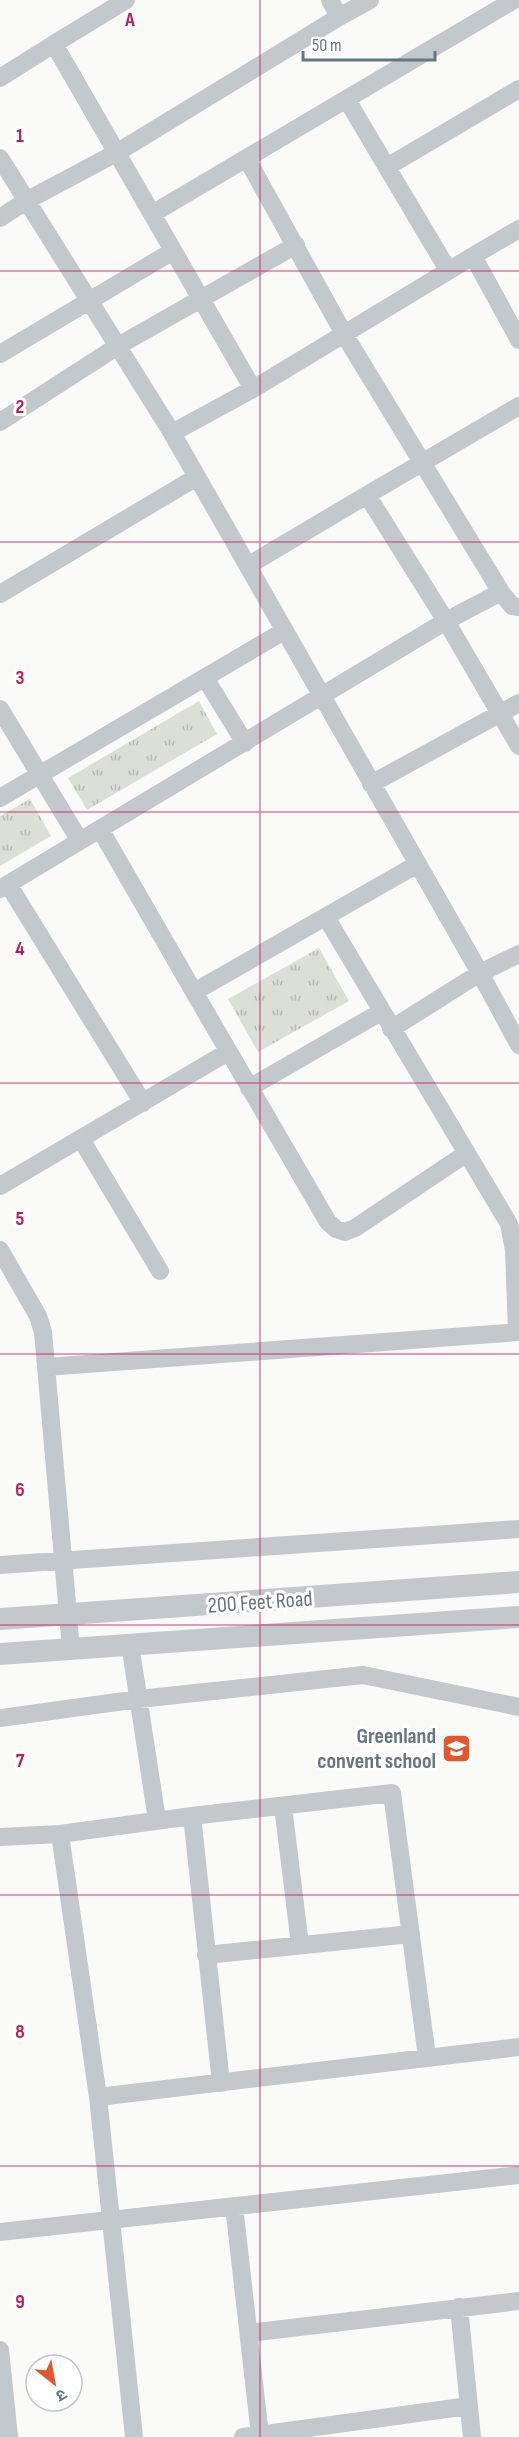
<svg xmlns="http://www.w3.org/2000/svg" width="519" height="2437" font-family="'Sofia Sans Condensed','Noto Sans Devanagari',sans-serif">
<style>
.park{fill:url(#park-tufts)}
.lines{fill:none;stroke-linecap:round;stroke-linejoin:round}
.minor{stroke:#c3c8cc;stroke-width:18}
.tertiary{stroke:#c3c8cc;stroke-width:22}
.grid{fill:none;stroke:#c2185b;stroke-width:1.5;stroke-opacity:0.55}
.labels{text-anchor:middle;stroke-width:6;stroke-linejoin:round;paint-order:stroke}
.street-label{font-size:22px;fill:#657683;stroke:#fff}
.poi-label{font-size:22px;font-weight:bold;fill:#657683;stroke:#fff;text-anchor:end}
.grid-label{font-size:20px;text-anchor:middle;font-weight:bold;fill:#c2185b;stroke:#fff;stroke-width:6;stroke-linejoin:round;paint-order:stroke}
</style>
<defs>
<pattern id="park-tufts" width="24" height="20" patternUnits="userSpaceOnUse" patternTransform="scale(1.5)"><rect width="24" height="20" fill="#dadfd7"/><path d="M3 7l-1-3M5 7V3M7 7l1-3M15 17l-1-3M17 17v-4M19 17l1-3" fill="none" stroke="#b4b9b4"/></pattern>
</defs>
<rect width="100%" height="100%" fill="#fafaf8"/>
<path class="park" d="M199,701L217,734L87,810L68,778Z
M30,799L51,836L0,866V816Z
M319,948L349,1001L258,1052L228,999Z"/>
<g class="lines">
<path class="minor" d="M126,0L54,44L253,389L172,433L480,973L519,954
M339,17L370,0
M0,78L54,44
M347,100L448,270
M0,158L172,433
M247,159L344,334L501,592L512,606L519,607
M387,167L519,89
M152,214L514,0
M0,218L26,201L118,152L339,17L330,0
M473,256L519,229
M0,354L173,251
M253,389L473,256L519,340
M0,422L118,346L296,245
M367,495L519,406
M249,565L367,495L446,621L519,746
M0,594L197,477
M205,678L245,743
M0,709L80,841
M371,784L519,703
M0,798L284,631
M100,829L194,992
M416,865L194,992L328,1222L336,1229L345,1232L355,1228L467,1153
M8,884L143,1103
M0,889L446,621L501,592
M326,917L509,1224L514,1250L517,1332
M391,1029L480,973L519,1045
M249,1088L381,1012
M81,1139L160,1271
M0,1186L228,1052
M0,1250L38,1316L43,1332L71,1649
M46,1367L519,1332
M0,1565L519,1529
M130,1644L157,1820
M0,1718L139,1699L363,1675L519,1707
M283,1806L300,1945
M60,1834L192,1816
M0,1837L60,1834L98,2097
M206,1955L411,1934
M221,2083L192,1816L392,1793L427,2057
M234,2206L260,2435
M0,2232L519,2175
M459,2307L472,2437
M249,2333L519,2301
M0,2350L9,2437
M134,2437L98,2097L519,2047
M243,2437L469,2406"/>
<path class="tertiary" d="M0,1619L519,1582
M0,1654L519,1617"/>
</g>
<path class="grid" d="M260,0V2437M0,271H519M0,542H519M0,812H519M0,1083H519M0,1354H519M0,1625H519M0,1895H519M0,2166H519"/>
<defs>
<symbol id="school-square" viewBox="-11 -11 22 22"><rect x="-9" y="-9" width="18" height="18" rx="4" fill="#e4572e" stroke="#fff"/><path d="M0-5L7-2L0 1L-7-2ZM-4 1L0 2.5L4 1V4Q0 6-4 4Z" fill="#fff"/></symbol>
</defs>
<g fill-rule="evenodd">
<use href="#school-square" x="440" y="1732" width="33" height="33"/>
</g>
<g class="labels">
<g class="street-label">
<text transform="translate(260 1601) rotate(-4)" y="8">200 Feet Road</text>
</g>
<g class="poi-label">
<text x="436" y="1743">Greenland<tspan x="436" dy="25">convent school</tspan></text>
</g>
</g>
<g class="grid-label">
<text x="130" y="26">A</text>
<text x="20" y="142">1</text>
<text x="20" y="413">2</text>
<text x="20" y="684">3</text>
<text x="20" y="955">4</text>
<text x="20" y="1225">5</text>
<text x="20" y="1496">6</text>
<text x="20" y="1767">7</text>
<text x="20" y="2038">8</text>
<text x="20" y="2308">9</text>
</g>
<g transform="translate(54 2383) rotate(149)"><circle r="28" fill="#ffffff" stroke="#c1c8cd" stroke-width="1.5"/>
<path d="M0-4.5L10 22L0 15L-10 22Z" fill="#e4572e"/>
<text y="-9" font-size="16" font-weight="bold" text-anchor="middle" fill="#657683">उ</text>
</g>
<path d="M303 51v9h132v-9" fill="none" stroke="#657683" stroke-width="3"/>
<text x="312" y="51" font-size="18" fill="#657683" stroke="#ffffff" stroke-width="4.5" paint-order="stroke">50 m</text>
</svg>
